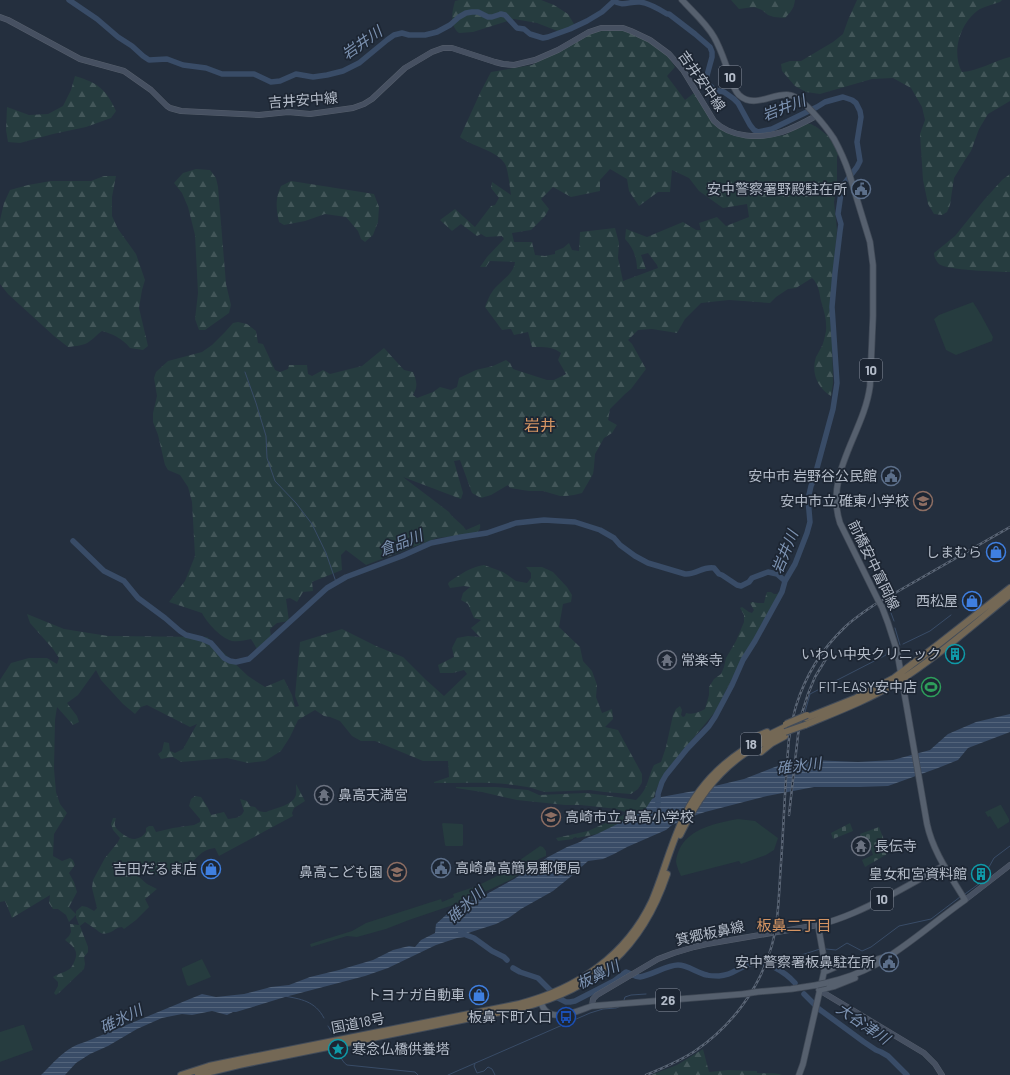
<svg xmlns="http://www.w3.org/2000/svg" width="1010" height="1075" font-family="Barlow,'Noto Sans JP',sans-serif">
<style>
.green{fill:#263c3f}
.forest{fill:url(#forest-firs);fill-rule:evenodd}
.cemetery{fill:url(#cemetery-stones)}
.water{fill:url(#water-rules)}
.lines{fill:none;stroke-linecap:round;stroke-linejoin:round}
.stream{stroke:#394c67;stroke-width:1}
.river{stroke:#394c67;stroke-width:5.5}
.secondary-casing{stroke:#565f6c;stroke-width:6}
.primary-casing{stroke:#414a57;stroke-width:7}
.highway-casing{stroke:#434c59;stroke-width:8}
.secondary{stroke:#465061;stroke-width:5}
.primary{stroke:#56606e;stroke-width:5.5}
.highway{stroke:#746855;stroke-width:6}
.rail-casing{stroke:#5a6575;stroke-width:2.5}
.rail{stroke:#1d2633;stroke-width:1;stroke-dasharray:3;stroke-linecap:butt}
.primary-bridge-casing{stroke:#414a57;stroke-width:7;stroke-linecap:butt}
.highway-bridge-casing{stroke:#434c59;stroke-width:8;stroke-linecap:butt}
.primary-bridge{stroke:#56606e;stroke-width:5.5}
.highway-bridge{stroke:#746855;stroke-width:6}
.labels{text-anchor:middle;stroke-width:3.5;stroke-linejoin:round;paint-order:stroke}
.shield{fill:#1d2633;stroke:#878f9c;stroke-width:1}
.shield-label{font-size:13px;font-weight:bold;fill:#b4bcc9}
.street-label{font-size:14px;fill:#b4bcc9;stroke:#1d2633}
.poi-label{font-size:14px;fill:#b4bcc9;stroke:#1d2633;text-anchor:end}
.water-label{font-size:15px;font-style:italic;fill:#7c92b1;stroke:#1d2633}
.neighbourhood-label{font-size:15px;fill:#d59563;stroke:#1d2633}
.quarter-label{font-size:16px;fill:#d59563;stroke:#1d2633}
</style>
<defs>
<pattern id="forest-firs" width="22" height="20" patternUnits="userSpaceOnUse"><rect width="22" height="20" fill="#263c3f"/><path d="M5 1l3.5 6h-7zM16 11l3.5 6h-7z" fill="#435659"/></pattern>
<pattern id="cemetery-stones" width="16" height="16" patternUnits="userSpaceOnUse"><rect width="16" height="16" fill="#263c3f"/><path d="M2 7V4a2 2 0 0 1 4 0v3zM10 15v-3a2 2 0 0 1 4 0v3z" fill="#435659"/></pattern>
<pattern id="water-rules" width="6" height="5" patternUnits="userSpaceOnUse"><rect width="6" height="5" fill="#394c67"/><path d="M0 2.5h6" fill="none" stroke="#53647b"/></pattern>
</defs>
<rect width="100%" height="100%" fill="#242f3e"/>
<path class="green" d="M973,302L981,315L993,337L992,341L956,355L946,350L934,319L939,315Z
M1000,805H1001L1009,819V822L998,829L990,816L988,817L985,812Z
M738,819L755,821L778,838L774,850L766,855L741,864L739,861L681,876C679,872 677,867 676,862C676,857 678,853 679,850C689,828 717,823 738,819Z
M443,823L462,824L463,825V845L462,846H446L445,845L442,824Z
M540,846L543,847L546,851V856L539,859L512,879L468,900L409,920L386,929L357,937L347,936L311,947L310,944L352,931L366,923L441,899L442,902L454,897L453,894L477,886L509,870L510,867Z
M202,959L211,977L189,986L187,985L182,970V968Z
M22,1025H24L33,1050L0,1062V1032Z"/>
<path class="forest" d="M459,0H541L554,5L568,14L574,24L573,31L560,32L537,23L514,19L473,32L459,33C449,25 452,12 455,1Z
M731,0H795C794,8 791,12 785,18L774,17L768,15L762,10L754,7L739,9Z
M857,0H1002L1000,2C994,4 986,6 980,9C960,22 951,52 962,72C979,71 993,61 1010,57V101L988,114L979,129L971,151L965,160L954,178L950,205L947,212L942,215L934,214L928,204L923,180L920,134L925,120L922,107L911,88L893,78L872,79L820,94L806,92L795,86L782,71L781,64L790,61H801L833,42L843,34L848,20Z
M602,30H623L649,41L667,55L675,67L667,76L685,100L694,93L711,121L728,133L770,137L785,135L806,124H811L818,128L832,139L839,154L837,156V186L834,202L837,230L830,306L832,338L833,383L831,396C817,387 811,373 816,357C818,353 820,350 822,346C824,341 825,336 826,331C827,320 824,311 821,301C819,291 819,285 812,278L796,288L788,289L776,297L770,303L729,300L701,303L685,319L677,333L652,329L638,330L628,340L632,344L646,369L631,389L625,394L610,409L608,420L617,425L612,433L604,438L595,454L594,467L593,474L582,493L574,495L566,496H560L543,491H529L510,488L508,485L491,495L481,498L472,493L460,460L454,461L463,493L461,499L403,477L449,512C454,520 461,522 466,530L480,524C481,529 479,531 475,534L437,538L366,565L346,550L341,555L342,570L312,582L313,591L303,592L297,602L290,598L286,599L289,621L277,623L270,629L271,637L257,649L251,639C245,640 239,642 232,641C221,638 207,623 202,613L169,602L185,581L195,556L192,502L188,487L180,475L168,470L165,465L158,435L153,422V413L157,396L154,378L156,372L168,361L202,352L212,345L225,332L233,323L238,322L247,324L256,331L258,343L263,344L275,370L280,372L288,369L289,365H307L308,374L312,376L323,370L330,374L362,366L384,348L404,370L413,372C417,382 418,386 413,395L417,398L433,392L440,387L451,390L457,387L459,378L476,370L493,366L506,360L510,363L513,369L547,380H554L566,374L558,360L561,353C552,346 543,347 532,347L528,332L514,335L511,329L502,330L485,307C487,302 489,296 492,292C498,282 514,275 515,262L490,261L486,267H480L487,257L504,239L502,236L486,237L481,234L477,236L461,224L452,231L440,220L455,209L475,227L491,206L495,205L499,198L491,188L492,182L511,195C510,188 508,169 505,164C498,151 471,146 460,137L481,91L491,72L532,65L589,34ZM610,169L627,179L629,191L639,206L658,192H670L672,170L689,178L699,191L723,208L747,204L749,217L726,226L717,217L699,223L701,230H696L683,222L647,237L626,229L625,239C633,247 637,258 637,269H646L641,255L648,253L657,265L658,268L623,281L618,258L619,243L615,228L580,232L579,251L572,250L569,243L563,248L555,251V254L545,256L535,255L532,242H514L512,233L531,230L545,216L549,209L541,199L553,187L571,197L600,191V180Z
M75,76C98,83 106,89 116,111L111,118L86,127L53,134L20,143L8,142L6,130L7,107L29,115L48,114L63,106L71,90Z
M196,169L210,170L216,178L218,187L226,284L231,305L229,313L205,330H199L195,319L198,293L195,235L188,207L182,193L174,183L183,173Z
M1010,174V272C999,272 945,270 939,264C936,261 934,257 934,253L955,236L984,200L1002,180Z
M104,176H116L112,197V216L118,229L136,254L145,280L142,290L139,308L148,346L143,350L130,348C123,339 113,334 102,331C97,334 95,338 90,341C84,346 75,346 68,347L54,336L8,294L0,284V220L4,203L10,190L28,185L51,181H91Z
M291,181L374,194L379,207L378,222L373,235L365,242L361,239L358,231L346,217L325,214L305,221L284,225L279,222C276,208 275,199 281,186Z
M484,565L503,572L516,581L527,583L531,578V573L526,567H542L553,572L567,587L572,595L571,602L563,604L559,627L580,647L583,661L592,671L597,685L596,697L602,713L612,709L613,719L605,727L618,730L642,774V782L638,789L631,794L604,792L590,790L545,792C539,791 534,788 527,787C497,781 465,783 434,783V782L449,777L448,761H423L375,741H361L352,736L340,721L330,717L324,716L315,710L298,720L290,737L281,751L265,761L248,763L227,758L181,762L173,757L161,759L158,754L162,751L164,742L169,743L170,751L175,753L183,749L197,724L190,727L147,705L141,707L135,714L123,704L101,680L96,670L78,695L67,703L77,716L79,722L73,725L57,707L55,720L54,769L56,792L60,804L67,813L54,834L53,856L62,861L70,858L73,860L75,865L69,873L74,882L77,892L69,907L76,914V911L82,906L87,907L94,911L97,908L92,888L93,880L105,858L118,842L120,838L113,830L111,824L113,818H116C115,822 114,825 116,828C119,832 130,840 135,839C140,838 143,836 146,832V828L149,826H153L156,832L173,828L194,825L200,822V819L189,806L191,799L195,796L201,797L208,808L211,815L224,812L228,819C235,818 241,818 244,811L240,799L247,801L250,806L255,807C258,811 260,812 266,812C273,809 292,805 295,797C297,794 296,788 296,784L305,801L294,808L292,813L293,816L219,856L215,848C199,850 198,859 187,866L191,873L183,877C170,867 168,872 154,875L152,873L141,872L138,876L147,884L157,889L145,899L149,907L136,920L124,929L122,927C117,927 115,930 111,932C101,936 100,932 94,928C91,926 88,924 85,922L80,926L88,947V952L84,957L85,964L84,969L60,992L56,995L54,993L58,986V982L53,977C57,974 63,973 68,970C72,968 73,964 75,960C79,949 72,946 65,940L69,936L71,932L70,924L79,925L76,917V915L69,922L66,915L58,909H53L49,903L50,895L12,918L5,901L0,902V680L11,663L29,658H47L57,664L59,658L53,649L30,623L27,614L64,629L108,636L207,637L248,676L265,687L284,679L292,695L295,707L299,706L295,696L300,642L342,629L376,646L403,657L425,679L444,696L467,674L464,670L453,673H440L438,665L454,657L452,648L457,638L468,636L480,637L471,628L481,620L474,618L468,604L461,600L463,593L470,587L464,586L450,588L448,584L449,582C461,574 470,567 484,565Z
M781,589L779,595L742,659L715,712L666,771L658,785L652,802L644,811L634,817L597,834L577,838L576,837L573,838V839L558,841L556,838L588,831L628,813L617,809L581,805H565L517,800L482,792L456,788V787H496L528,790L539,795L585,793L603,795L636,800C649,788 647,779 654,765L661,762L666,747L673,715L676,709L680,706L682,710L681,715L683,717L685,716L686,713C693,715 699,712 705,709L709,695V687L714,679L721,674L724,667L726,658L736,641L744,622V615L740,608L742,607L749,612L752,613L754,610L750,603L752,602L758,603H764L766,595L767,592H771L774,594H777Z
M703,1049L709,1072L728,1070L757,1071V1073C765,1074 774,1072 782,1075H651L677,1065Z"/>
<path class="cemetery" d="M850,823L853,831L833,839L831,833Z
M879,827L889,853L865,867L862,860L873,855L869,843L865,844L860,834Z"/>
<path class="water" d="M1010,714V732L968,748L958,760L938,768L888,786L860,787H814L767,796L705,812L696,815L683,824L677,823L672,825L666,830L627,847L614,854L603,859L588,861L574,874L553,891L521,909L510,917L496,924L468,933L466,935L465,937L457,938L436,945L388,968L365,976L285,997L236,1012H233L227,1015L212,1011L192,1015L182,1014L162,1018L137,1029L108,1046L90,1054L76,1063L65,1075H41C56,1061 64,1048 85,1042L202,994L216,997L244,994L271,987L289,985L310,977L339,970L373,960L393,950L409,946L415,947L421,940L435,933L436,924L446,915L450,909L483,896L514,879L548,857L567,847L580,842L584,839L597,834L644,811L652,799L656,797L657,800L661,797L694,791L744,779L780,765L812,760L858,762L893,760L930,750L948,734L976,722Z"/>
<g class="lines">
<path class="stream" d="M245,372L256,403L266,436L267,458L275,481L296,503L312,524L326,553L336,582
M890,610L894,621
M895,628L900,645
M903,644L930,631L951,615
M805,712L810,694L886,655L887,650
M965,894L980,883L994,858L1010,846
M826,949L836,950L847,943L862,951L871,947L899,926L931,919L960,897
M770,966L779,964L792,958L820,949
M284,996C301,999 315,1001 324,1018
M624,1000L625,997L631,995L646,994
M328,1026L334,1036
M339,1049C339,1054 342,1062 347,1065L415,1072L418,1075
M475,1064L474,1066L477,1073L484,1071L488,1067L492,1069L495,1075
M448,1075L590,1013L603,1009L616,1008L621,1006"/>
<path class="river" d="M69,0L97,19L118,37L132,46L143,56L149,60L167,59L183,65L206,68L222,74H254L271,82L280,81L296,74L313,77L327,75L343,71L359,63L387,40L394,35L402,33L409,35H425L437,32L450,25L459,17L466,13L472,12H478L488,17H492L501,14L505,15L517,28L524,29L530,34L543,38L548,37L570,29L587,21L602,12L614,1
M614,1C623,7 630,1 640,2C649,3 659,9 667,14H669L695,34L710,47L712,52V57L706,79L708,84L715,90L724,92L734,99L738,103L750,125L754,130L758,132L763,131L772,129L817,107L825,102L843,97L852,100L856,103L860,111L861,117L857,142L860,161L857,167L844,184L841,193L838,214L841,224L840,231L835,273L832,307L837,383L833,409L814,479L811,486L808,499L810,522L807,533L795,564L785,581L782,592L755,641L743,660L732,685L715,717L709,726L687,749L666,775L662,782L658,794V805
M73,541L104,571L124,581L138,598L165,618L180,631L186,635L202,639L211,643L224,658L230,661L236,662L249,659L327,588L346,577L402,556L431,543L461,537L487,533L516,523L544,520L575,522L600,530L614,538L620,545L635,556L648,563L685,574C697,575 702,566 714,568L719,574L722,575L737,585L741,586L749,582L752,578L768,572L777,574L785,581
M461,932L466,935L474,938L492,951L504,957L507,960
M513,968L520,972L538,978L558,998L566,1002H570L575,1001L614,981L626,972C631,973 634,977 640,977C652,975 667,965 678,965C688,965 697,973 707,975C710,976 715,976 719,976C734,975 737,968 750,964C765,958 786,973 795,983
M804,994L819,1009L864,1042L876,1050L881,1052L888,1056L907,1075"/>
<defs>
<path id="secondary" d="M0,17L8,20L80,59L124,71L151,90L167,106L170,108L181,111L259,115L288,112L310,114L353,108L364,104L372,99L405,68L432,52L443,48H452L495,62L503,64L514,65L535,60L558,50L589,32L601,28H623L631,31L650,40L669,54L683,70L714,121C731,138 760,139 782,132C794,128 805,122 816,116
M965,900L1010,865
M819,990L924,1053L935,1064L942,1075
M592,1006L593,999L597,995L658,959L674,953L694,947L707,944L818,925"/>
<path id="primary" d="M682,0C693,12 706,23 714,37C721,49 725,63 730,76C732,83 734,90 739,95C754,109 772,93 789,95C802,96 827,128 834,139C840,150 845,161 849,173L870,242L871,250L873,265V316L870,386C864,433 824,473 840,523L878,600
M824,972L854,959L860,965L881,958
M826,983C843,979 860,973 875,965C907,947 935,921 965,900C950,875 933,852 927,824L897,651L888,623L882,607
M819,990L835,986L855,978
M756,992L791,989L817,985
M539,998C541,1002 542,1007 545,1010C556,1022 580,1010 592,1006L744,994
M799,1075L803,1064L824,972V959L818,925C843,919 865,908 887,897C906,887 925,876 943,866"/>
<path id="highway" d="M806,718L856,698L894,678L940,643L1010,588
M805,725C836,712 868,700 896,683C936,658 974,624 1010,595
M750,739L767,732
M761,752L772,743L785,736
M680,835C696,802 714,775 744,754C757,745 771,739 785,732
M181,1075L209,1066L238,1060L519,1004C577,989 626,956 652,901C663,875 670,847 682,821C703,774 740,748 785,727
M198,1075L239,1065L521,1008C596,989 642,948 667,874"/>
</defs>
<use href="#secondary" class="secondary-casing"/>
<use href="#primary" class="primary-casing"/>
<use href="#highway" class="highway-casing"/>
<use href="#secondary" class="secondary"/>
<use href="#primary" class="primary"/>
<use href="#highway" class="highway"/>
<defs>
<path id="rail" d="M789,815L798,735L802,713L808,694L815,677L829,654
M646,1075C663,1068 680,1061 695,1051C732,1026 760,988 772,945C779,918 779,890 781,863C784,822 785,780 789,739C791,728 793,716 796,706C805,677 822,649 844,628C853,619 864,612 874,605L1010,527"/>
</defs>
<use href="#rail" class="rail-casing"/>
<use href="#rail" class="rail"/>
<defs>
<path id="primary-bridge" d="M878,600L882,607
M817,985L826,983
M744,994L756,992"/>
<path id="highway-bridge" d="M786,724L807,715
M785,732L805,725"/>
</defs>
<use href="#primary-bridge" class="primary-bridge-casing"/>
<use href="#highway-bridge" class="highway-bridge-casing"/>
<use href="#primary-bridge" class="primary-bridge"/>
<use href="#highway-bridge" class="highway-bridge"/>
</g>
<defs>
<symbol id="civic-ring" viewBox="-11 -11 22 22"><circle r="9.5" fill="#1d2633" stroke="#5c6f8a" stroke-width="1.5"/><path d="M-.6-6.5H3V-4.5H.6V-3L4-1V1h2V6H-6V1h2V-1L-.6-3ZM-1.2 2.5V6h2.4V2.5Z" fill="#5c6f8a"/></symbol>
<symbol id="school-ring" viewBox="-11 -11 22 22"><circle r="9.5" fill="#1d2633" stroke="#8d6e63" stroke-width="1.5"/><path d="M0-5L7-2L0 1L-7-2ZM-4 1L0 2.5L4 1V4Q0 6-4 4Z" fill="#8d6e63"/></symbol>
<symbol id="shop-ring" viewBox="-11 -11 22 22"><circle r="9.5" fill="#1d2633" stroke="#3f7fe0" stroke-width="1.5"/><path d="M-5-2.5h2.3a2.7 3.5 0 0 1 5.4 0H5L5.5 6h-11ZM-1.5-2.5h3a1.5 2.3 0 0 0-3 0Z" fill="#3f7fe0"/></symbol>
<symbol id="building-ring" viewBox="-11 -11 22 22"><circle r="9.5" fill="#1d2633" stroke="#0f9aa8" stroke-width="1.5"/><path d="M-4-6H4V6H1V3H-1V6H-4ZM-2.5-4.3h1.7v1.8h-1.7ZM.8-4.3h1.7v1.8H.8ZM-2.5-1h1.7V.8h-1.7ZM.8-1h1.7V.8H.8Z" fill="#0f9aa8"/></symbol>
<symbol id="temple-ring" viewBox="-11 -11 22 22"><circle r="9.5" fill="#1d2633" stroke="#6b7280" stroke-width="1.5"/><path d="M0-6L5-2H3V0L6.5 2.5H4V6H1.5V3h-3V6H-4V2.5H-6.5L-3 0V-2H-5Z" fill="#6b7280"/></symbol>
<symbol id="stadium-ring" viewBox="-11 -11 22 22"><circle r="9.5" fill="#1d2633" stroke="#2e9e5b" stroke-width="1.5"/><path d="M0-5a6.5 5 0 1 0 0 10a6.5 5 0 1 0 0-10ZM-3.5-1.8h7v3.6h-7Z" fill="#2e9e5b"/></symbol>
<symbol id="bus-ring" viewBox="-11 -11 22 22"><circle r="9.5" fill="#1d2633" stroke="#1a4fb4" stroke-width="1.5"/><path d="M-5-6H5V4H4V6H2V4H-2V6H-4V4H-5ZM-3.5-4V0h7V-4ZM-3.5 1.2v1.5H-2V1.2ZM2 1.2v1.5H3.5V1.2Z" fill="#1a4fb4"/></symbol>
<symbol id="sight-ring" viewBox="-11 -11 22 22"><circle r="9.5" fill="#1d2633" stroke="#0f9aa8" stroke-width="1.5"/><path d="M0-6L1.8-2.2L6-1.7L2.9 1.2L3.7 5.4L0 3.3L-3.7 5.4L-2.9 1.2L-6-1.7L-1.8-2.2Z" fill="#0f9aa8"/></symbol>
</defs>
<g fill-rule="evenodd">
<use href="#civic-ring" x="850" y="178" width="22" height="22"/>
<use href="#civic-ring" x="880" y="465" width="22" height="22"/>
<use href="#school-ring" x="912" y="490" width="22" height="22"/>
<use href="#shop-ring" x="985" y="541" width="22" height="22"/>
<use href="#shop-ring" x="961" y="590" width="22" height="22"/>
<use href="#building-ring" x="944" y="643" width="22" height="22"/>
<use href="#temple-ring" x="656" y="649" width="22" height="22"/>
<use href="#stadium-ring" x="920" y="676" width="22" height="22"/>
<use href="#temple-ring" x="313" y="784" width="22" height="22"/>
<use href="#school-ring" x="540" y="806" width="22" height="22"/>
<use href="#temple-ring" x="850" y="835" width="22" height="22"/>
<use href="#civic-ring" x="430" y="857" width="22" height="22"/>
<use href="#shop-ring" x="200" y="858" width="22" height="22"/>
<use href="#school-ring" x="386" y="861" width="22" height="22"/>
<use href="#building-ring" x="970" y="863" width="22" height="22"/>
<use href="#civic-ring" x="878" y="951" width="22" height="22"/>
<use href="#shop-ring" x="468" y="984" width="22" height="22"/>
<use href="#bus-ring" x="555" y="1006" width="22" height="22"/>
<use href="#sight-ring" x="327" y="1038" width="22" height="22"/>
</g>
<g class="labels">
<g class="shield">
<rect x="719" y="66" width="22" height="22" rx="3"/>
<rect x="860" y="359" width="22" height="22" rx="3"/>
<rect x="741" y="733" width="20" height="22" rx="3"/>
<rect x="871" y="888" width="22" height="22" rx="3"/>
<rect x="656" y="989" width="24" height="22" rx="3"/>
</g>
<g class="shield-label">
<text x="730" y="82">10</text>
<text x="871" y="375">10</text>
<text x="751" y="749">18</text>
<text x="882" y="904">10</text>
<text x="668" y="1005">26</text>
</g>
<g class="street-label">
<text transform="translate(702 81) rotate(55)" y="5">吉井安中線</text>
<text transform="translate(303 100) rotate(-4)" y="5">吉井安中線</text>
<text transform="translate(874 565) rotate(64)" y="5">前橋安中富岡線</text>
<text transform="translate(710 933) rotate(-12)" y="5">箕郷板鼻線</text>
<text transform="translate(358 1023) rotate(-11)" y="5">国道18号</text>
</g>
<g class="poi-label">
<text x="847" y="194">安中警察署野殿駐在所</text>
<text x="877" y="481">安中市 岩野谷公民館</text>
<text x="909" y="506">安中市立 碓東小学校</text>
<text x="982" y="557">しまむら</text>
<text x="958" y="606">西松屋</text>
<text x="941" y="659">いわい中央クリニック</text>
<text x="681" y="665" text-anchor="start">常楽寺</text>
<text x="917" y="692">FIT-EASY安中店</text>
<text x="338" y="800" text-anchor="start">鼻高天満宮</text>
<text x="565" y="822" text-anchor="start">高崎市立 鼻高小学校</text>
<text x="875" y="851" text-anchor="start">長伝寺</text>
<text x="455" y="873" text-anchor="start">高崎鼻高簡易郵便局</text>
<text x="197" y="874">吉田だるま店</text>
<text x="383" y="877">鼻高こども園</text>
<text x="967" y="879">皇女和宮資料館</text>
<text x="875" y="967">安中警察署板鼻駐在所</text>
<text x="465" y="1000">トヨナガ自動車</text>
<text x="552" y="1022">板鼻下町入口</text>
<text x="352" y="1054" text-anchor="start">寒念仏橋供養塔</text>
</g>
<g class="water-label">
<text transform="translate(362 43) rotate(-35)" y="5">岩井川</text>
<text transform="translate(784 108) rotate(-21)" y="5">岩井川</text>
<text transform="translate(401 543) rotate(-21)" y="5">倉品川</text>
<text transform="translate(785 552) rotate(-68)" y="5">岩井川</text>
<text transform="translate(799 766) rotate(-7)" y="5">碓氷川</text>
<text transform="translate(466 905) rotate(-43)" y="5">碓氷川</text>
<text transform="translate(598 975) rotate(-26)" y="5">板鼻川</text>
<text transform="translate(121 1019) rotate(-26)" y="5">碓氷川</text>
<text transform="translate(863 1024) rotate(34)" y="5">大谷津川</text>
</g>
<g class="neighbourhood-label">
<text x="794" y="931">板鼻二丁目</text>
</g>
<g class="quarter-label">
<text x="540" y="431">岩井</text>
</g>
</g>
</svg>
